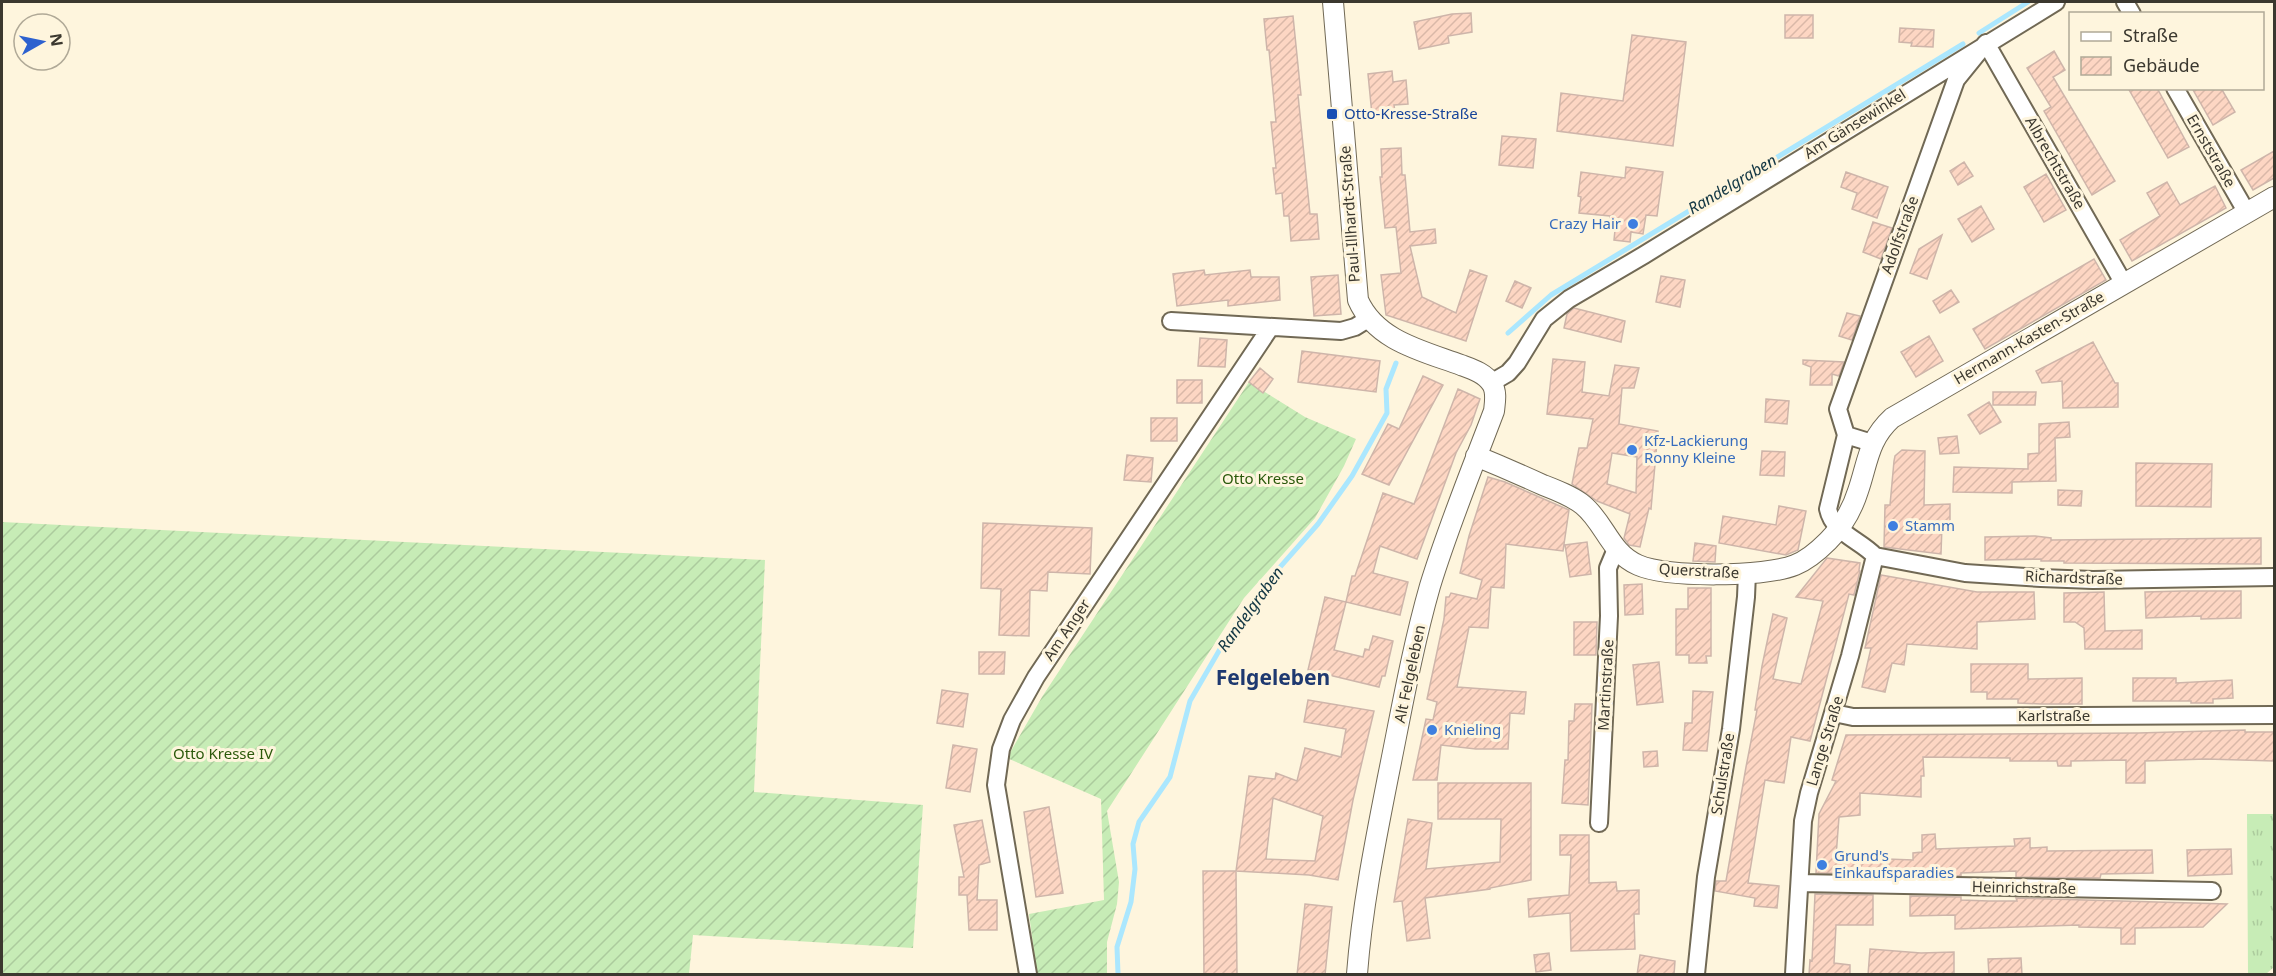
<svg xmlns="http://www.w3.org/2000/svg" width="2276" height="976" font-family="'Noto Sans',sans-serif">
<style>
.grass{fill:url(#grass-tufts)}
.garden{fill:url(#garden-furrows)}
.lines{fill:none;stroke-linecap:round;stroke-linejoin:round}
.stream{stroke:#abe7fe;stroke-width:5}
.building{fill:url(#building-hatch);stroke:#ceb5aa;stroke-width:1.5;fill-rule:evenodd}
.minor-casing{stroke:#716955;stroke-width:20}
.tertiary-casing{stroke:#716955;stroke-width:22}
.minor{stroke:#fff;stroke-width:16}
.tertiary{stroke:#fff;stroke-width:20}
.transit-dot{fill:#1a4fb4;stroke:#fef5dd;stroke-width:2}
.shop-dot{fill:#3f7fe0;stroke:#fef5dd;stroke-width:2}
.labels{text-anchor:middle;stroke-width:6;stroke-linejoin:round;paint-order:stroke}
.transit-label{font-size:15px;fill:#164399;stroke:#fef5dd;text-anchor:start}
.street-label{font-size:15px;fill:#3b382f;stroke:#fef5dd}
.shop-label{font-size:15px;fill:#366cbe;stroke:#fef5dd;text-anchor:start}
.park-label{font-size:15px;fill:#2b590b;stroke:#fef5dd}
.water-label{font-size:16px;font-style:italic;fill:#123643;stroke:#fef5dd}
.district-label{font-size:21px;font-weight:bold;fill:#1e3970;stroke:#fef5dd}
</style>
<defs>
<pattern id="grass-tufts" width="24" height="20" patternUnits="userSpaceOnUse" patternTransform="scale(1.5)"><rect width="24" height="20" fill="#c7ecb6"/><path d="M3 7l-1-3M5 7V3M7 7l1-3M15 17l-1-3M17 17v-4M19 17l1-3" fill="none" stroke="#accb9d"/></pattern>
<pattern id="garden-furrows" width="10" height="10" patternUnits="userSpaceOnUse" patternTransform="scale(1.5)"><rect width="10" height="10" fill="#c7ecb6"/><path d="M-1 1l2-2M0 10L10 0M9 11l2-2" fill="none" stroke="#accb9d"/></pattern>
<pattern id="building-hatch" width="6" height="6" patternUnits="userSpaceOnUse" patternTransform="scale(1.5)"><rect width="6" height="6" fill="#fdd6c3"/><path d="M-1 1l2-2M0 6l6-6M5 7l2-2" fill="none" stroke="#dab8a8"/></pattern>
</defs>
<rect width="100%" height="100%" fill="#fef5dd"/>
<path class="grass" d="M2247,814H2274V967L2266,974H2248Z"/>
<path class="garden" d="M1249,382L1305,417L1356,439L1344,466L1315,518L1244,598L1107,811L1119,882L1117,904L1107,942V974H1037L1029,914L1104,900L1101,799L1007,758L1042,697Z
M2,522L765,560L754,792L923,805L913,948L693,935L689,974H2Z"/>
<g class="lines">
<path class="stream" d="M1979,33L2028,2
M1508,333L1551,295L1963,44
M1118,974L1117,947L1131,902L1135,869L1133,844L1139,822L1170,777L1190,701L1227,637L1267,582L1318,524L1352,476L1387,413L1386,389L1396,363"/>
</g>
<path class="building" d="M1471,13L1472,32L1448,36L1449,43L1419,49L1414,22L1452,14Z
M1785,15H1813V38H1785Z
M1293,16L1301,95H1298L1310,214H1317L1319,239L1291,241L1289,216H1284L1282,193L1276,194L1273,168H1276L1271,122H1276L1269,50H1267L1264,19Z
M1900,28L1934,30L1933,47L1911,46L1912,43L1899,42Z
M1632,35L1686,42L1673,146L1557,131L1561,93L1623,101Z
M2054,51L2065,70L2053,77L2115,181L2092,195L2044,111L2051,107L2027,68Z
M1392,71L1393,82L1406,80L1408,104L1394,105L1395,112L1372,115L1368,74Z
M2128,88H2157L2189,147L2168,158Z
M2192,88H2221L2235,112L2213,125Z
M1502,136L1536,139L1533,168L1499,165Z
M1401,148L1402,175H1405L1410,232L1435,229L1436,243L1410,246L1422,297L1456,313L1470,270L1487,276L1466,341L1386,315L1381,275L1401,273L1396,227L1385,228L1380,177H1382L1381,149Z
M2274,151V178L2253,190L2241,170Z
M1964,162L1973,176L1958,185L1950,171Z
M1626,167L1663,172L1657,216L1646,215L1643,234L1631,232L1630,242L1614,240L1615,230H1608L1610,216L1579,213L1581,197L1578,196L1581,172L1625,178Z
M1846,172L1888,187L1877,218L1852,209L1857,193L1841,187Z
M2046,174L2066,210L2044,222L2024,187Z
M2167,182L2180,205L2215,186L2226,208L2132,261L2120,240L2160,216L2147,193Z
M1981,206L1994,229L1972,242L1958,219Z
M1873,222L1892,228L1881,259L1863,252Z
M1942,235L1927,279L1910,273L1919,249Z
M2094,259L2106,280L1985,349L1973,329Z
M1204,270L1205,275L1250,270L1251,277H1279L1280,300L1228,306V300L1177,306L1173,274Z
M1338,275L1341,314L1314,316L1311,277Z
M1661,276L1685,280L1680,307L1656,302Z
M1515,281L1531,288L1522,308L1506,301Z
M1951,290L1959,302L1940,313L1933,301Z
M1574,308L1625,321L1621,342L1564,328L1567,314Z
M1847,313L1860,316L1852,340L1839,336Z
M1929,336L1943,361L1916,377L1901,352Z
M1200,338L1227,340L1225,367L1198,366Z
M2093,342L2115,383H2118V407L2063,408L2062,381L2042,383L2036,371Z
M1302,351L1380,361L1376,392L1298,382Z
M1553,359L1585,362L1582,392L1609,396L1615,365L1639,368L1634,388H1622L1619,424L1658,431L1651,509L1649,508L1640,547L1629,545L1624,538L1630,514L1597,501L1572,484L1579,448H1587L1593,419L1547,414ZM1612,453L1637,457L1636,493L1607,484Z
M1803,360L1844,362L1839,376L1832,374V385H1810L1811,367L1803,364Z
M1260,368L1273,379L1263,393L1249,382Z
M1423,376L1443,385L1389,485L1362,474L1388,424L1399,429Z
M1177,380H1202V403H1177Z
M1458,389L1480,399L1471,425L1456,453L1417,559L1380,546L1373,573L1408,582L1400,615L1346,602L1352,576H1355L1383,493L1414,504Z
M1993,392H2036L2035,405H1993Z
M1766,399L1789,401L1787,424L1765,422Z
M1989,402L2001,422L1980,434L1968,415Z
M1151,418H1177V441H1151Z
M2069,422L2070,437L2055,438L2056,481L2012,482V493L1953,492L1954,467L2028,469V454L2039,453V424Z
M1957,436L1959,453L1940,454L1938,438Z
M1902,450L1925,451L1924,505L1950,504V525H1942L1941,554L1884,547L1885,505H1890L1894,461L1895,456Z
M1762,451L1785,452L1784,476L1760,475Z
M1127,455L1153,458L1151,482L1124,480Z
M2136,463L2212,464L2211,507L2136,506Z
M1488,477L1505,482L1569,510L1563,551L1506,544L1504,588L1491,587L1488,628L1469,627L1457,687L1526,692L1524,714L1510,713L1508,749H1476L1441,745L1437,780H1413L1426,719L1433,720L1437,702L1427,699L1444,619L1446,597H1449L1451,593L1477,599L1482,580L1460,573L1469,536Z
M2058,490L2082,491L2081,506L2058,505Z
M1779,506L1806,511L1798,550L1786,555L1719,543L1723,516L1776,525Z
M983,523L1092,528L1090,574L1048,572L1047,591L1030,590L1029,636L999,635L1001,589L981,588Z
M2035,536L2051,538V540L2261,538V564L2064,563V561H2041V559L1985,560V537Z
M1587,542L1591,574L1570,577L1565,545Z
M1695,543L1716,546L1715,562L1693,561Z
M1827,558L1860,563L1859,570L1860,571L1854,595L1849,594L1810,741L1791,737L1784,783L1765,780L1748,883L1779,886L1777,908L1754,906L1755,898L1715,891L1716,881H1726L1746,767L1757,710H1755L1762,666L1773,614L1787,618L1773,679L1801,684L1823,601L1796,597Z
M1881,575L1977,592H2034L2035,619L1977,622V649L1907,644L1904,665L1892,663L1885,692L1862,687L1871,648H1865Z
M1642,584L1643,614L1625,615L1624,585Z
M1688,588H1711V656H1706L1707,663H1689V655H1676V609H1688Z
M2183,591H2241V618L2201,619V616L2146,618L2145,592Z
M2104,592L2105,631L2142,630V649H2085L2084,628L2075,622H2064V593Z
M1325,597L1346,602L1334,650L1363,657L1365,649L1369,650L1373,636L1393,641L1385,676H1382L1379,687L1308,670Z
M1574,622H1597L1596,655H1574Z
M979,652H1005L1004,674H979Z
M1659,662L1663,702L1637,705L1633,665Z
M1971,664H2028V679L2082,678V704H2041L2018,703V699H1987V692H1971Z
M2133,678H2176V683L2232,680L2233,698L2213,699V703H2191V701H2133Z
M942,690L968,694L963,727L937,723Z
M1693,691L1713,692L1707,751L1683,750L1685,723H1692Z
M1308,700L1374,711L1353,800L1338,880L1309,875L1236,871L1249,776L1275,779L1276,773L1297,781L1305,748L1341,757L1346,729L1304,722ZM1273,798L1323,816L1315,861L1266,859Z
M1575,704H1592L1588,805L1562,803L1565,760H1568L1569,721H1574Z
M2245,730V732H2274V761L2206,759L2145,761V783H2126V760L2071,761V766H2058L2057,761H2010V758L1923,757L1924,776H1921V797L1860,793V815L1839,817L1836,857L1913,860V853L1922,852V835L1935,834L1936,849L2015,846L2014,839L2030,838V848L2047,847V851L2152,850L2153,873L2101,874L2100,878L2016,877V871L1961,873V876L1816,873L1819,814L1836,781L1832,780L1846,735L2138,733Z
M953,745L977,749L970,792L946,788Z
M1657,751L1658,766L1644,767L1643,752Z
M1438,783H1531V880L1490,888V889L1425,898L1430,938L1407,941L1402,901L1394,902L1408,819L1432,823L1426,869L1500,862L1501,819H1438Z
M1049,807L1063,893L1036,897L1024,812Z
M982,820L990,862L979,865L977,900H997V930H969L967,895H959V877H964L954,825Z
M1560,835H1589V883L1616,882L1617,891L1639,890V914H1634L1635,949L1571,951L1570,913L1529,917L1528,899L1569,895L1571,855H1560Z
M2231,849L2232,874L2188,876L2187,850Z
M1203,871H1236L1237,975H1204Z
M1815,894L1873,895V925H1836L1834,963L1850,965V975H1809L1810,960L1812,961Z
M1910,896L1961,897V900L1989,901H2017L2016,898L2227,904L2203,927L2135,928V944H2121V928L2079,927V925L1955,929V915L1910,916Z
M1305,904L1332,907L1325,975H1297Z
M1870,949L1921,953L1954,952V975H1868Z
M1549,953L1551,970L1536,972L1534,955Z
M1640,955L1675,961L1674,975H1637Z
M2021,958L2022,975H1989L1988,959Z"/>
<g class="lines">
<defs>
<path id="minor" d="M2125,2L2132,14
M2175,88L2247,213
M1171,321L1341,331L1355,327L1368,319
M1491,383L1508,373L1517,363L1544,319L1569,299L1644,255L2056,2
M1846,435L1872,443
M1875,556L1965,573L2041,578L2093,580L2274,577
M1834,713L1853,717L2274,715
M1599,823L1609,616L1608,568L1616,549
M1800,883L2212,891
M1028,974L996,785L1001,749L1012,720L1036,677L1270,328
M1696,974L1706,877L1731,729L1746,597L1747,573
M1794,974L1803,821L1809,793L1850,656L1875,556C1860,540 1833,533 1828,509L1846,435L1838,409L1956,80L1986,43L2124,284"/>
<path id="tertiary" d="M1333,2L1358,300C1376,341 1423,351 1461,365C1472,369 1485,373 1492,384C1497,392 1495,402 1494,411C1472,469 1448,527 1430,586C1412,649 1401,713 1388,777C1375,843 1362,908 1357,974
M1476,456C1498,465 1521,475 1543,485C1556,490 1572,496 1583,505C1605,523 1610,553 1638,565C1667,578 1765,577 1795,565C1808,560 1819,550 1828,541C1842,527 1852,510 1858,491C1868,462 1868,440 1892,418L2274,197"/>
</defs>
<use href="#minor" class="minor-casing"/>
<use href="#tertiary" class="tertiary-casing"/>
<use href="#minor" class="minor"/>
<use href="#tertiary" class="tertiary"/>
</g>
<rect class="transit-dot" x="1326" y="108" width="12" height="12" rx="3"/>
<g class="shop-dot">
<circle cx="1633" cy="224" r="6"/>
<circle cx="1632" cy="450" r="6"/>
<circle cx="1893" cy="526" r="6"/>
<circle cx="1432" cy="730" r="6"/>
<circle cx="1822" cy="865" r="6"/>
</g>
<g class="labels">
<g class="transit-label">
<text x="1344" y="119">Otto-Kresse-Straße</text>
</g>
<g class="street-label">
<text transform="translate(1855 124) rotate(-32)" y="5">Am Gänsewinkel</text>
<text transform="translate(2211 151) rotate(60)" y="5">Ernststraße</text>
<text transform="translate(2055 163) rotate(60)" y="5">Albrechtstraße</text>
<text transform="translate(1350 214) rotate(-94)" y="5">Paul-Illhardt-Straße</text>
<text transform="translate(1900 235) rotate(-70)" y="5">Adolfstraße</text>
<text transform="translate(2029 338) rotate(-30)" y="5">Hermann-Kasten-Straße</text>
<text transform="translate(1699 571) rotate(3)" y="5">Querstraße</text>
<text transform="translate(2074 578) rotate(2)" y="5">Richardstraße</text>
<text transform="translate(1067 630) rotate(-56)" y="5">Am Anger</text>
<text transform="translate(1410 674) rotate(-78)" y="5">Alt Felgeleben</text>
<text transform="translate(1606 685) rotate(-87)" y="5">Martinstraße</text>
<text x="2054" y="721">Karlstraße</text>
<text transform="translate(1825 741) rotate(-73)" y="5">Lange Straße</text>
<text transform="translate(1723 774) rotate(-81)" y="5">Schulstraße</text>
<text transform="translate(2024 888) rotate(1)" y="5">Heinrichstraße</text>
</g>
<g class="shop-label">
<text x="1621" y="229" text-anchor="end">Crazy Hair</text>
<text x="1644" y="446">Kfz-Lackierung<tspan x="1644" dy="17">Ronny Kleine</tspan></text>
<text x="1905" y="531">Stamm</text>
<text x="1444" y="735">Knieling</text>
<text x="1834" y="861">Grund's<tspan x="1834" dy="17">Einkaufsparadies</tspan></text>
</g>
<g class="park-label">
<text x="1263" y="484">Otto Kresse</text>
<text x="223" y="759">Otto Kresse IV</text>
</g>
<g class="water-label">
<text transform="translate(1732 184) rotate(-31)" y="6">Randelgraben</text>
<text transform="translate(1250 609) rotate(-54)" y="6">Randelgraben</text>
</g>
<g class="district-label">
<text x="1273" y="685">Felgeleben</text>
</g>
</g>
<rect width="2276" height="976" fill="none" stroke="#3b382f" stroke-width="6"/>
<rect x="2069" y="12" width="195" height="78" fill="#fef5dd" stroke="#b0a997" stroke-width="1.5"/>
<rect x="2081" y="32" width="30" height="9" fill="#ffffff" stroke="#b0a997" stroke-width="1.5"/>
<text x="2123" y="42" font-size="18" fill="#3b382f">Straße</text>
<rect x="2081" y="57" width="30" height="18" fill="url(#building-hatch)" stroke="#b0a997" stroke-width="1.5"/>
<text x="2123" y="72" font-size="18" fill="#3b382f">Gebäude</text>
<g transform="translate(42 42) rotate(81)"><circle r="28" fill="#fef5dd" stroke="#b0a997" stroke-width="1.5"/>
<path d="M0-4.5L10 22L0 15L-10 22Z" fill="#2d61cf"/>
<text y="-9" font-size="16" font-weight="bold" text-anchor="middle" fill="#3b382f">N</text>
</g>
</svg>
